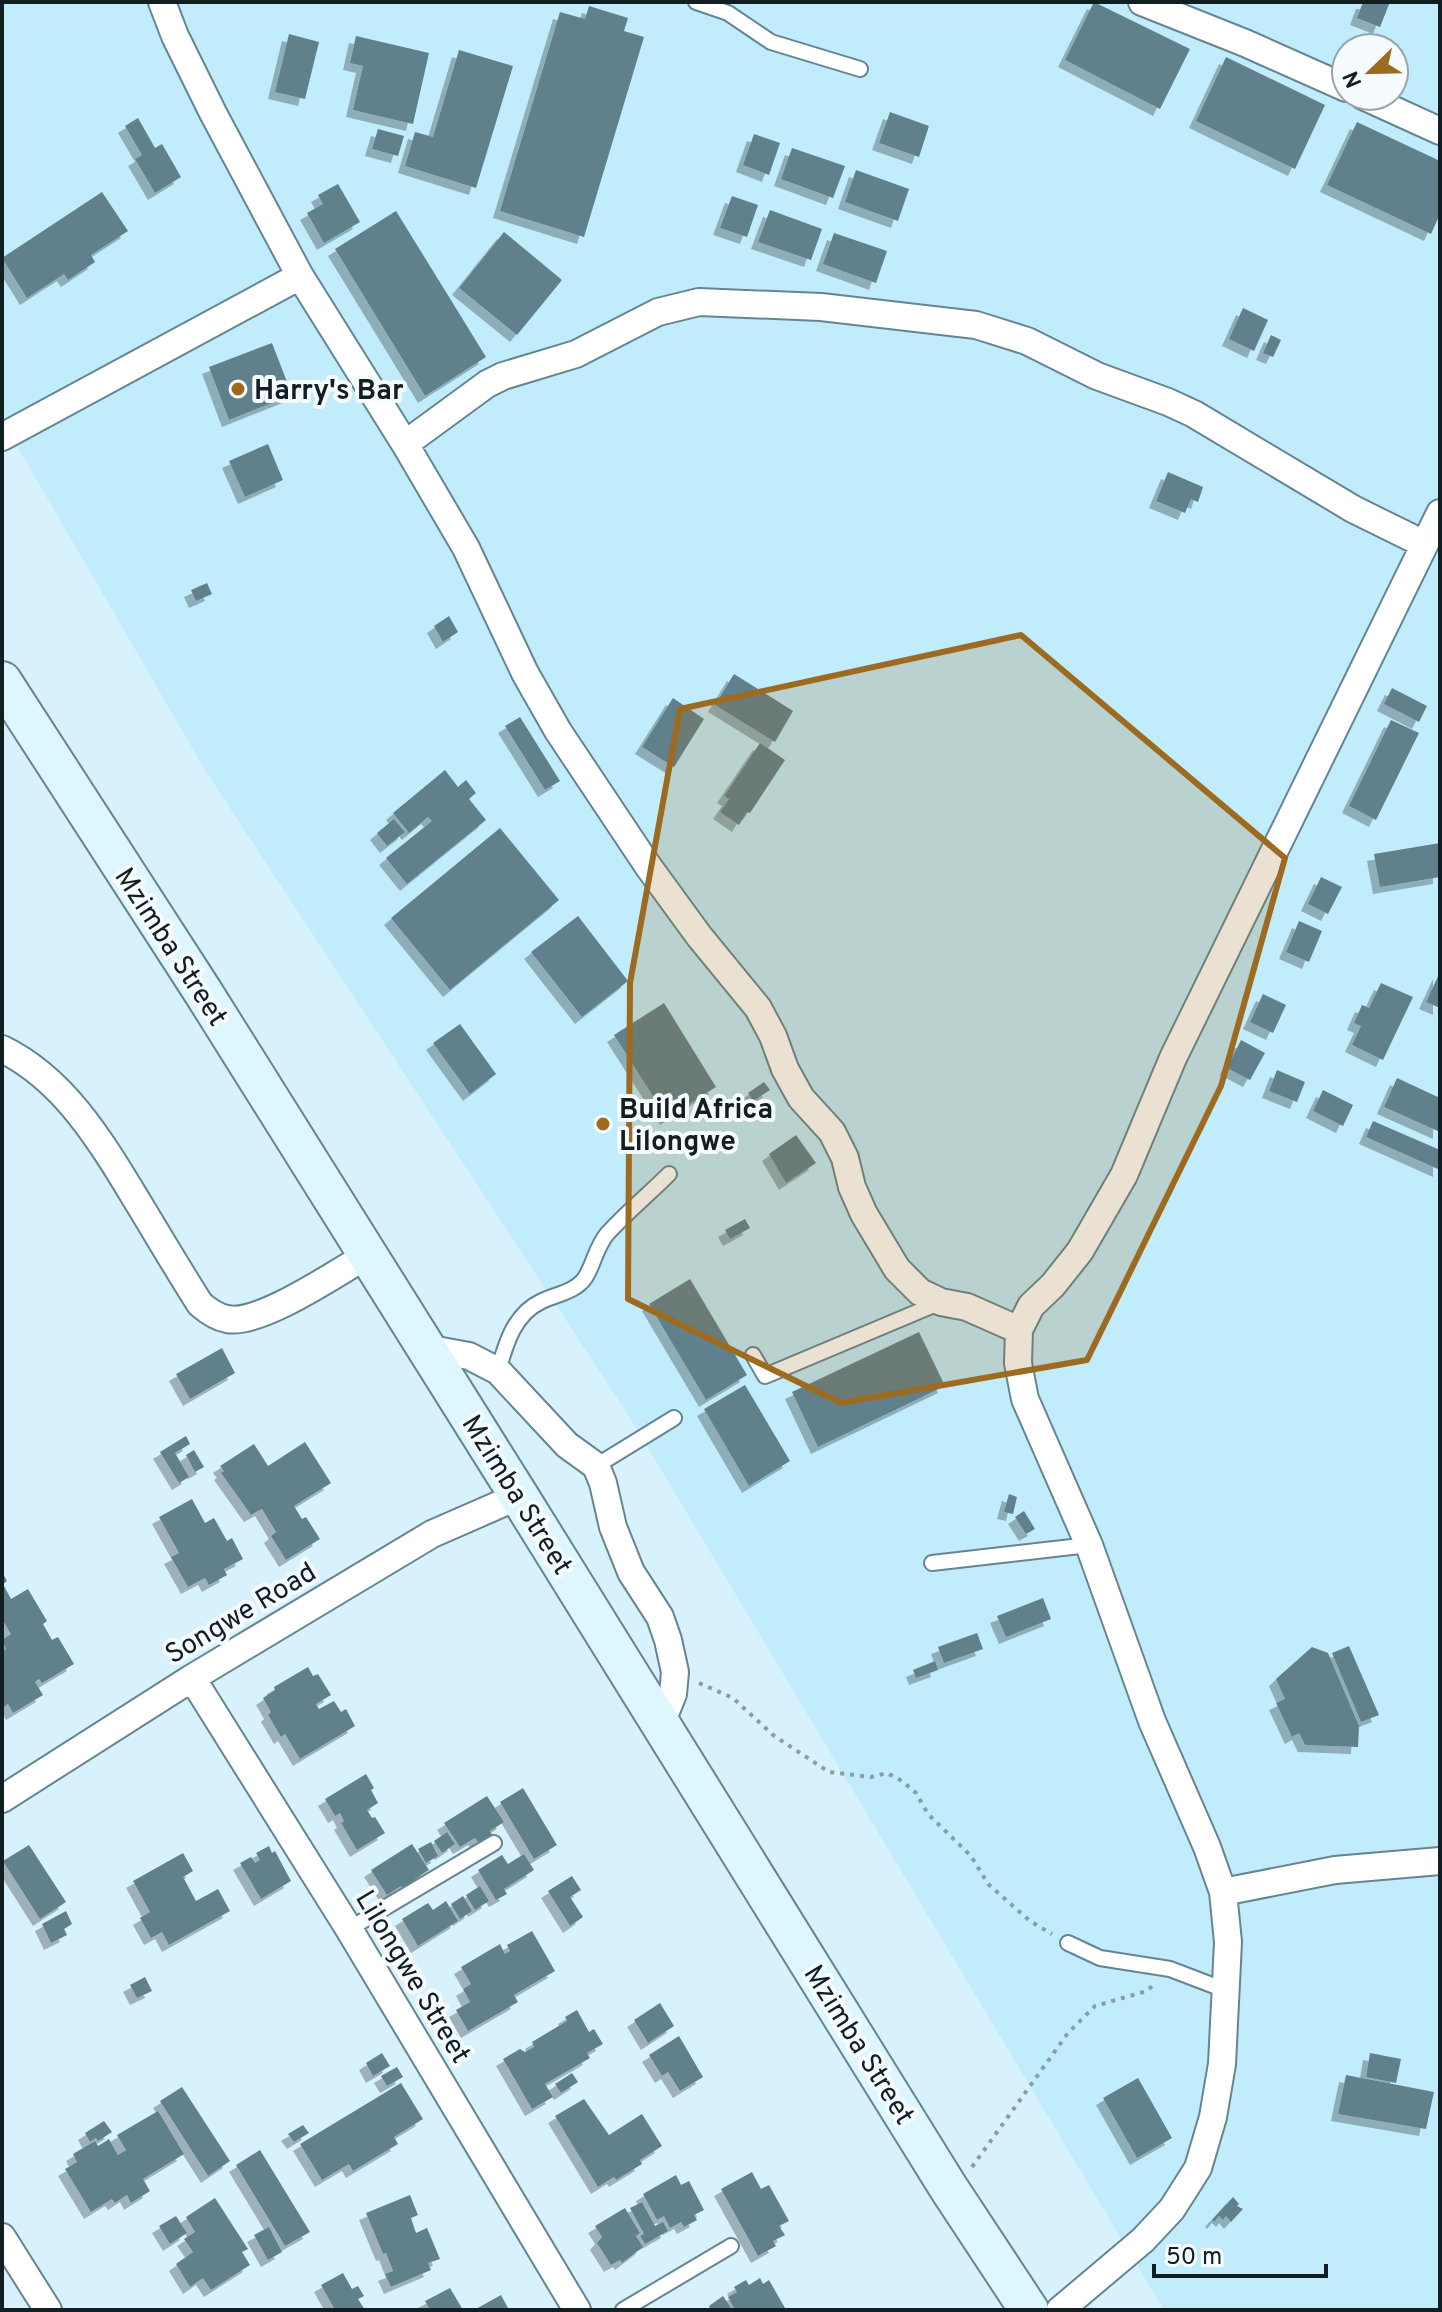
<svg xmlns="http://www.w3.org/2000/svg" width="1442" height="2312" font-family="Overpass,sans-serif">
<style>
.built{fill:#c1ecfc;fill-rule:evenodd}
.building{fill:#61808b;filter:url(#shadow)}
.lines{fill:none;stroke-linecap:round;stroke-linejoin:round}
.lane-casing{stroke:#658590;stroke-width:18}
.street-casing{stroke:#658590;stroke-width:30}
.secondary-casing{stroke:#658590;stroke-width:42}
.path{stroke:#889da5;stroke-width:4;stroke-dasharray:4 6;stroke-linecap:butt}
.lane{stroke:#fff;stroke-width:14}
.street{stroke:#fff;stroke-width:26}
.secondary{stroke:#ddf6ff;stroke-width:38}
.marked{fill:#9d6b20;fill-opacity:0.2;stroke:#9d6b20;stroke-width:6;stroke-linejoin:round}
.poi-dot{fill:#9d6b20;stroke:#f5fbfe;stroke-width:3}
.labels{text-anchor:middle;stroke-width:8;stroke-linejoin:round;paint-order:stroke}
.poi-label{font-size:28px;font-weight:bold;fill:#111e22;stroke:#f5fbfe;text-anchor:start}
.street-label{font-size:28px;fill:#111e22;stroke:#f5fbfe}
</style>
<defs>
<filter id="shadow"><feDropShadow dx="-7" dy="7" stdDeviation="0" flood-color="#0004"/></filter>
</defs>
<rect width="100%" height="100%" fill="#d7f2fd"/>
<path class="built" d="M2,2H1440V2310H1164L627,1413L205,770L2,420ZM1346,48H1394V96H1346Z"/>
<path class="building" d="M1094,2L1190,49L1160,109L1065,60Z
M1363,2H1390L1380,27L1357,18Z
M589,6L628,18L624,31L644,37L584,237L500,211L560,12L585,19Z
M289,34L319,42L305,99L275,92Z
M356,36L429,53L413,124L353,110L363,66L350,63Z
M459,50L513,66L476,188L405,166L415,132L433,137Z
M1226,57L1325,105L1295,169L1196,121Z
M890,112L929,126L919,157L879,143Z
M138,118L155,148L162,144L181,177L155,193L135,159L142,155L125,126Z
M1357,122L1440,161V214L1431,234L1327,185Z
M378,129L404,136L398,156L372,149Z
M754,134L780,143L769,175L743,165Z
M792,148L845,166L833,198L781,179Z
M856,170L909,189L898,221L845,202Z
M338,184L360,222L324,243L307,213L323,204L318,195Z
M102,192L128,231L91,255L95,262L68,280L64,274L27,298L2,258Z
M732,196L758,205L747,237L720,228Z
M770,210L822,229L811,260L758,242Z
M396,211L486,357L425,396L335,249Z
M504,232L562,280L517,335L459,288Z
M834,233L887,251L876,283L823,264Z
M1243,308L1268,320L1254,351L1229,339Z
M1271,335L1281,340L1273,357L1263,353Z
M272,343L292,395L229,420L209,367Z
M268,444L283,480L245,497L229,461Z
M1168,472L1203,487L1198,502L1191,499L1185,513L1156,501Z
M207,583L212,594L196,601L191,590Z
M449,616L458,632L443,642L434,626Z
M734,674L793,711L775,742L715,705Z
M1392,688L1427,706L1419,722L1384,704Z
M673,698L704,719L674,767L642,747Z
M520,717L560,781L545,790L505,726Z
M1391,720L1419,733L1376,820L1349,806Z
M760,743L785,760L750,813L747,812L739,825L720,812L729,799L724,796Z
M445,770L458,787L466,780L476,793L469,799L486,820L407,884L386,858L432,821L428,817L409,833L393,813Z
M394,819L405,832L387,846L377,833Z
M500,828L559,900L450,990L391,918Z
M1440,843V877L1380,887L1374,854Z
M1321,877L1342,887L1328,914L1308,904Z
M578,916L628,981L582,1017L531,952Z
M1299,921L1322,931L1309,962L1286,952Z
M1440,972V1008L1426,1002Z
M1381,983L1413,997L1383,1060L1352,1045L1361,1026L1354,1023L1362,1005L1369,1008Z
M1263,994L1286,1005L1273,1033L1250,1022Z
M664,1003L716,1087L667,1118L614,1035Z
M460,1024L496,1074L470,1094L433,1043Z
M1241,1040L1265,1053L1250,1080L1227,1068Z
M1277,1070L1305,1082L1297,1102L1269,1091Z
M1397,1078L1440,1098V1132L1384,1107Z
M764,1082L770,1090L753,1101L748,1093Z
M1323,1090L1353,1105L1343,1126L1313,1111Z
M1373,1121L1440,1150V1170L1366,1137Z
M796,1135L816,1163L786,1183L769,1154Z
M745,1219L750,1228L730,1239L725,1230Z
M690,1279L747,1375L706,1400L649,1304Z
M919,1332L945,1386L818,1447L792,1392Z
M222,1348L235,1373L190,1399L176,1374Z
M745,1385L790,1461L749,1486L704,1409Z
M186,1436L190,1444L175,1453L189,1477L179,1483L160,1452Z
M305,1442L331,1483L294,1506L302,1519L306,1517L320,1539L286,1560L271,1536L276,1532L262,1509L251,1515L221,1473L224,1471L220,1466L254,1444L268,1466Z
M194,1450L204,1467L195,1472L186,1455Z
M1009,1494L1017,1497L1013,1514L1004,1512Z
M192,1499L205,1523L214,1518L227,1541L232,1538L243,1559L224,1569L227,1575L209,1585L205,1578L188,1587L171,1557L179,1553L159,1517Z
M1024,1511L1035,1529L1026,1534L1015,1517Z
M2,1572L7,1581L3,1584L11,1599L28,1589L47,1621L43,1624L52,1640L58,1637L74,1664L42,1683L39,1679L35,1682L43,1695L13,1713L8,1704L4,1707L2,1704V1652L6,1649L2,1640L11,1634L2,1619Z
M1043,1598L1051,1619L1006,1637L997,1616Z
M977,1633L983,1649L944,1663L938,1647Z
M1349,1646L1379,1715L1361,1722L1332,1653Z
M1312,1647L1328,1653L1359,1726L1358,1747L1305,1745L1299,1733L1292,1737L1276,1703L1285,1699L1276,1679Z
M935,1661L938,1670L916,1678L913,1670Z
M308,1667L313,1676L318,1674L331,1695L316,1704L319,1709L334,1701L341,1712L346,1709L355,1726L300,1759L285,1734L281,1737L268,1715L271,1712L263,1698L275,1690L274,1687Z
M366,1774L374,1788L371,1790L378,1803L367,1810L372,1818L375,1817L385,1833L357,1850L341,1823L344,1821L340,1813L335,1816L325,1799Z
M523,1788L557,1845L534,1859L500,1802Z
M487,1796L504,1822L490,1831L492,1835L479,1844L475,1838L460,1847L444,1823Z
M447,1832L455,1844L442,1853L434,1841Z
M431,1842L438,1856L426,1863L418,1849Z
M412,1844L429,1870L415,1879L418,1883L404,1892L401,1886L387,1895L371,1870Z
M29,1845L66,1902L40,1919L3,1861Z
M269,1846L272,1853L275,1851L291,1881L261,1899L240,1863L251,1857L255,1863L260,1860L256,1853Z
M183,1853L193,1871L183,1877L196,1901L218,1889L230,1911L169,1945L162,1932L151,1938L140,1918L150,1912L133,1881Z
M524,1854L534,1870L504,1889L507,1894L496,1900L478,1870L502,1855L508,1864Z
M572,1876L581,1890L570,1897L583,1917L570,1926L548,1891Z
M480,1886L489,1901L475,1910L466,1895Z
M463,1896L472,1911L460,1919L451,1904Z
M446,1901L458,1921L418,1946L402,1919L428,1903L433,1910Z
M66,1911L72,1924L64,1929L67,1935L51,1943L42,1924Z
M532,1931L555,1971L514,1995L518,2002L468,2031L456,2010L470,2002L463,1989L471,1984L461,1967L500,1944L505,1954L510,1951L507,1945Z
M145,1977L152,1991L137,1998L130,1985Z
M660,2003L674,2026L648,2043L634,2020Z
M577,2010L589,2032L594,2029L603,2044L587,2053L590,2058L545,2084L553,2097L532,2109L503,2059L520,2049L525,2052L534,2047L532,2042L567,2021L565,2017Z
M679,2036L703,2077L680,2091L668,2072L662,2076L649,2055Z
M382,2053L390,2066L373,2076L366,2063Z
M1370,2053L1401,2059L1396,2083L1366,2077Z
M397,2067L403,2077L387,2086L381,2076Z
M572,2073L578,2082L561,2093L555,2084Z
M1346,2075L1434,2092L1426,2129L1338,2114Z
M1138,2078L1172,2138L1137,2158L1103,2098Z
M401,2083L423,2119L394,2137L398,2144L353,2171L349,2164L322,2180L300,2144Z
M182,2087L230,2161L208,2176L160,2101Z
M584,2099L609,2135L642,2114L662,2146L640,2160L642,2164L616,2180L614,2177L598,2187L555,2116Z
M158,2111L184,2154L143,2179L150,2191L131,2203L127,2195L115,2203L112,2199L91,2212L65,2169L77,2162L73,2154L95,2141L98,2146L109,2139L118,2155L126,2150L117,2135Z
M104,2121L112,2132L98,2141L96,2138L90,2142L85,2133Z
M303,2125L309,2133L294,2142L288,2134Z
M260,2150L310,2232L285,2246L236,2165Z
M752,2172L761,2189L769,2185L789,2221L779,2226L785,2235L773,2241L776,2246L758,2256L721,2189Z
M676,2175L681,2185L689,2181L704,2210L694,2215L697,2220L684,2227L681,2222L670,2228L664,2216L657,2220L643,2194Z
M410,2195L418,2215L411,2218L416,2233L427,2228L440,2259L428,2263L431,2270L391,2287L385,2274L393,2271L386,2253L383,2254L366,2213Z
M1233,2197L1239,2204L1237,2206L1243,2209L1231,2222L1226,2216L1223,2220L1219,2216L1214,2222L1212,2220Z
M215,2198L248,2249L242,2252L250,2265L211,2290L203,2278L190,2287L176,2264L193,2252L184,2239L195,2232L186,2217Z
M642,2202L655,2226L663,2222L668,2231L645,2244L640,2236L644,2234L630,2208Z
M625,2208L640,2233L636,2236L643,2247L622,2263L620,2260L611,2265L597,2243L602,2237L595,2226Z
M176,2216L187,2233L170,2244L159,2226Z
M269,2227L282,2252L268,2260L254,2235Z
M343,2273L352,2289L358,2286L364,2296L358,2299L365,2310H335L321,2285Z
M760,2278L763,2284L769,2280L785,2308L781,2310H735L728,2297L737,2292L734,2287L746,2280L749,2285Z
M450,2288L463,2310H430L425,2301Z
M501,2295L509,2310H474Z
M723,2296L731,2308L711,2310L709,2306Z"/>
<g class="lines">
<defs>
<path id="lane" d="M696,2L728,13L771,42L860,69
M753,1355L765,1376L941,1302
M498,1371C506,1343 514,1314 542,1301C557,1294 575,1292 585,1278C594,1264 596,1247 607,1234C626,1213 649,1194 669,1174
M596,1466L674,1418
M932,1563L1089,1545
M349,1929L494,1843
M1068,1943L1100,1958L1170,1969L1225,1990
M623,2310L731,2246"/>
<path id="street" d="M162,2L175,36L213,113L300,276L405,444L466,548L525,673L558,731L648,866L699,936L758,1008L773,1036L785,1069L801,1098L832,1132L845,1158L852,1187L864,1214L897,1269L920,1292L941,1302L967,1307L1019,1330
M1142,2L1245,43L1346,88
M1363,96L1440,131
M2,437L300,276
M405,444L487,384L503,376L576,354L658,312L699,302L821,307L976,325L1027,341L1097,376L1168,402L1194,414L1353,509L1424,544
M2,1049C66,1080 103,1145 139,1204C159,1237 179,1271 200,1304C208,1311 216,1317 227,1319C259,1326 336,1273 366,1256
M425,1348L469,1356L498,1371L567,1445L596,1466L603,1483L613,1527L631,1572L660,1617L668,1640L675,1672L673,1694L661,1724
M192,1678L349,1929L577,2310
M2,1799L192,1678L432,1534L519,1496
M1223,1892L1335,1870L1440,1861
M2,2237L48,2310
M1060,2310L1143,2240L1172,2209L1198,2168L1213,2117L1222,2064L1228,1942L1223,1892L1207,1847L1152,1721L1089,1545L1025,1399L1018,1363L1019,1330L1031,1306L1053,1285L1080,1251L1124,1175L1173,1058L1440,513"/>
<path id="secondary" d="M2,681L203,992L519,1496L948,2187L1029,2310"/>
</defs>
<use href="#lane" class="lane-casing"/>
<use href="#street" class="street-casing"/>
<use href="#secondary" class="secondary-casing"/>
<path class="path" d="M699,1683L733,1698L773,1735L829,1772L871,1777L887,1773L902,1781L916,1793L928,1814L971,1856L988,1884L1030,1921L1052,1934
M972,2167L1068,2033L1095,2006L1147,1991L1154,1984"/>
<use href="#lane" class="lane"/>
<use href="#street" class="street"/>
<use href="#secondary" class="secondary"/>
</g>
<path class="marked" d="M1021,635L1285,858L1221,1086L1087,1360L841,1403L628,1299L630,983L680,709Z"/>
<g class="poi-dot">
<circle cx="238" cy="389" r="8"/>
<circle cx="603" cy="1124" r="8"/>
</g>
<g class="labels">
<g class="poi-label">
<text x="254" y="399">Harry's Bar</text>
<text x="619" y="1118">Build Africa<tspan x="619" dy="32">Lilongwe</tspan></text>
</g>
<g class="street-label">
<text transform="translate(172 946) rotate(57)" y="10">Mzimba Street</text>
<text transform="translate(518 1494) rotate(58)" y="10">Mzimba Street</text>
<text transform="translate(240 1612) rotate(-31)" y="10">Songwe Road</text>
<text transform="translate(414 1976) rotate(59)" y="10">Lilongwe Street</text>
<text transform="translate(860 2044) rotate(58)" y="10">Mzimba Street</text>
</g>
</g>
<rect width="1442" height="2312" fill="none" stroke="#111e22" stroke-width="8"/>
<g transform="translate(1370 72) rotate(247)"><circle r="38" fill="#f5fbfe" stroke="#9aa3a6" stroke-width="2"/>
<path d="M0-6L14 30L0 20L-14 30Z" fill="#9d6b20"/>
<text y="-12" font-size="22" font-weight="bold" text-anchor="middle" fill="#111e22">N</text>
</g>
<path d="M1154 2264v12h172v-12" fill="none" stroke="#111e22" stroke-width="4"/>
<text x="1166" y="2264" font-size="24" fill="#111e22" stroke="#f5fbfe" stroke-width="6" paint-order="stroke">50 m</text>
</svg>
